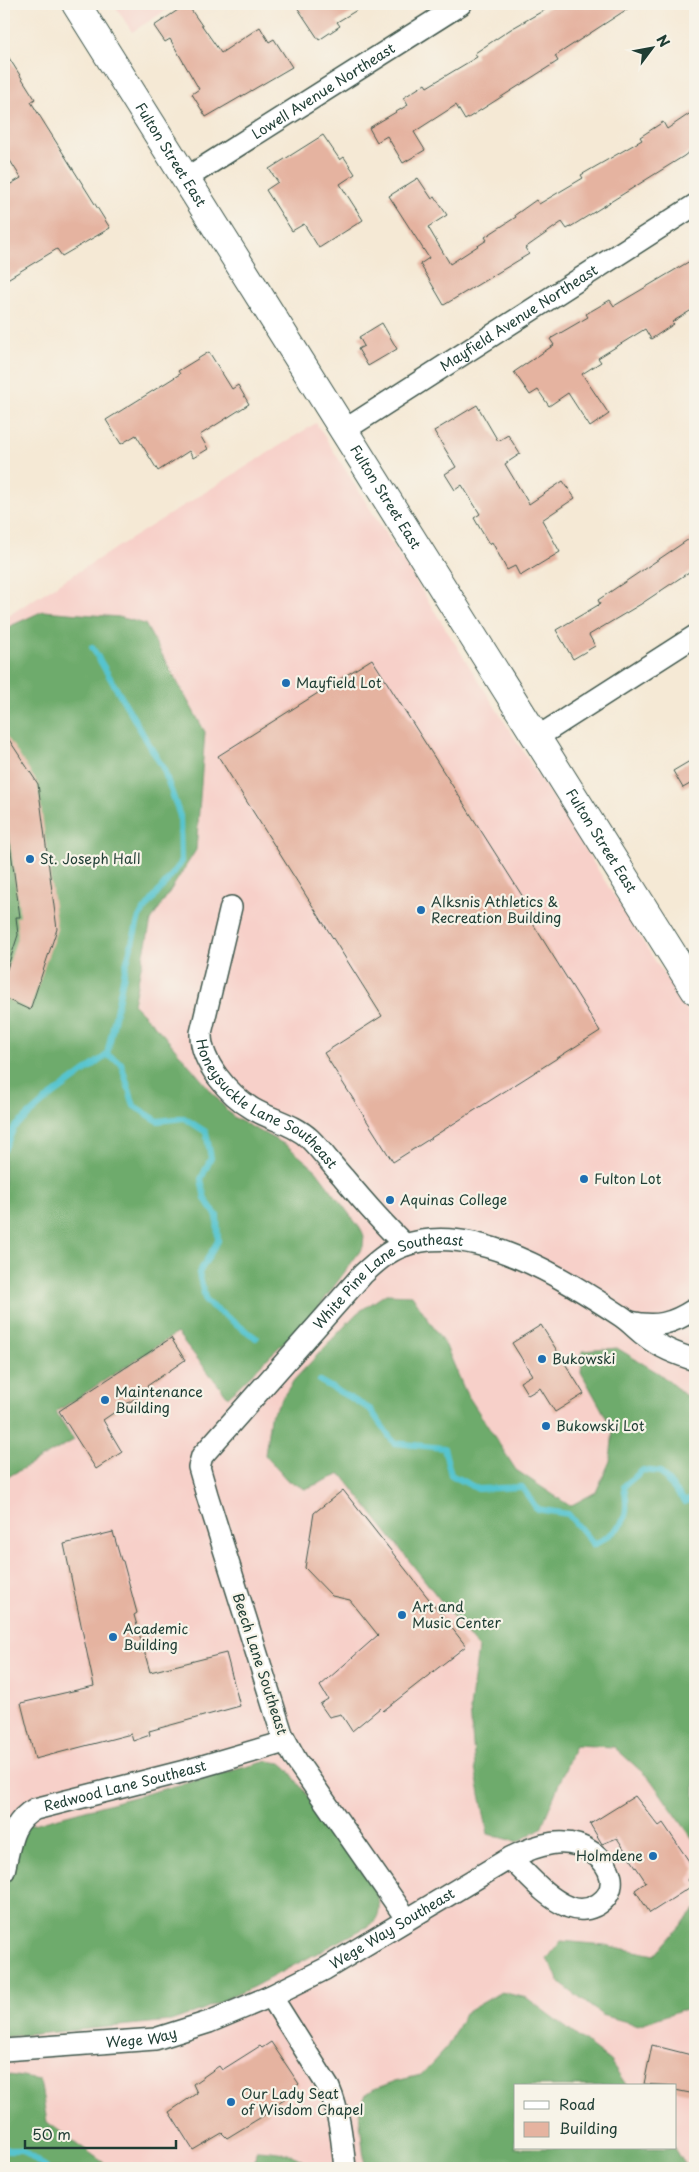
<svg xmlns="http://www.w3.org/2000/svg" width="699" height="2172" font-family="'Playpen Sans',sans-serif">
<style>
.built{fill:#f7d0c9;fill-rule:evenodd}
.forest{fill:#6eab6c;stroke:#467450}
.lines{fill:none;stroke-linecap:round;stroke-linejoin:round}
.stream{stroke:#57c4cf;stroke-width:6}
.building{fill:#e5b3a0}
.minor-casing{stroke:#3f574c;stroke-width:24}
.primary-casing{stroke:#3f574c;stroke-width:30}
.minor{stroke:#fff;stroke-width:21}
.primary{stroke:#fff;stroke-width:28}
.poi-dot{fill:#1f6fb2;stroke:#f7f3e8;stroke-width:2}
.labels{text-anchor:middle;stroke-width:4.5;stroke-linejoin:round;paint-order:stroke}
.street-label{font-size:14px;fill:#1f3d34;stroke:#f7f3e8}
.poi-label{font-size:14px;fill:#1f3d34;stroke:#f7f3e8;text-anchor:start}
</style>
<rect width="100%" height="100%" fill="#f7f3e8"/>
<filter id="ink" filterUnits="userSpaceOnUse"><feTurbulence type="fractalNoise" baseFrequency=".02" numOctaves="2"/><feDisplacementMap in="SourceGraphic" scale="10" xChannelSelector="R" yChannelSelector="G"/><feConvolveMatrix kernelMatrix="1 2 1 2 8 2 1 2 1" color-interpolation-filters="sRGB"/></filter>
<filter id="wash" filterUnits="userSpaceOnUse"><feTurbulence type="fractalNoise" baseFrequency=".0096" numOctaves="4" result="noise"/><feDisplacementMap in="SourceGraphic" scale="20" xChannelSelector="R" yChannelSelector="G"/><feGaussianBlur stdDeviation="1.12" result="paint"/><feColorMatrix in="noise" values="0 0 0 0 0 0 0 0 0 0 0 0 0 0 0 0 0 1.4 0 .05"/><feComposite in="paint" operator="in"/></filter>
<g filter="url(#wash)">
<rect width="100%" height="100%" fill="#f5e9d5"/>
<path class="built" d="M114,4H176L132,32Z
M316,423L695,1024V2168H4V618ZM515,2086H675V2148H515Z"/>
<path class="forest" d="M43,611L119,617L145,624L205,732L196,850L151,921L133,1004L162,1033L233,1117L286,1145L316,1170L362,1231L364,1236L363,1247L316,1311L228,1397L177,1333L56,1412L74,1440L4,1479V629Z
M386,1294L412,1295L446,1346L465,1391L516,1470L570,1506L596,1492L610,1461L613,1430L581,1372L583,1351L617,1348L660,1374L686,1396L695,1398V1842L650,1779L614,1747L575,1745L541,1828L518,1842L488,1834L475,1769L470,1709L478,1648L341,1474L305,1489L287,1480L265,1455L270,1417L294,1380L357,1313Z
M268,1761L281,1763L288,1769L375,1890C380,1903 382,1914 372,1924L253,1987L202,2010L171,2021L4,2037V1827L33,1824Z
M695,1909V2011L681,2010L638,2025L602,2015L561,1984L547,1959L561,1941L605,1945L655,1955Z
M501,1992L527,1998L610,2061L627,2086H515V2148H675L687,2168H365L359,2113L365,2095L374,2089L396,2081L421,2075L447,2047L465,2013Z
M4,2074L40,2080L47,2122L111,2168H4Z
M256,2150C273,2151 299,2152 309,2168H254Z"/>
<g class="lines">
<path class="stream" d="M92,647L164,770L180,816L181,863L139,917L125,969L107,1055L121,1063L134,1106L158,1121L184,1118L206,1132L211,1158L201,1179L205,1199L217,1216L218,1241L199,1273L206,1302L256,1338
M4,1150L14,1128L47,1099L107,1055
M320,1381L370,1409L394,1443L444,1448L451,1475L478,1489L522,1487L537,1509L568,1514L594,1545C623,1527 631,1521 624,1486L643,1470L660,1472L685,1502L695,1497
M4,2147L7,2150H22L46,2168"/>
</g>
<g id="blocks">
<path class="building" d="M187,4L221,53L260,27L269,42L274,39L292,67L206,117L192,94L199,89L170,39L165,42L154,26Z
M295,4H367L337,22L340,26L319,40Z
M555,4H635L555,56L558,61L465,120L456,105L414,132L425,150L403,163L387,136L377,142L369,128L408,105L403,98L425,84L427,87L477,57L475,53L511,29Z
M4,50L35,99L31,102L110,228L62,256L57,249L4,281V188L21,178L4,151Z
M695,110V147L684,156L567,229L562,222L525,248L529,254L444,305L420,264L429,258L389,196L418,178L432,199L435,197L447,215L428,227L450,264L487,240L485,237L516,217L515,215L536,200L539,204L583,178L581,175L642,140L640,137L663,122L667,129Z
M323,135L340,160L344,157L355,174L340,184L363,220L319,248L304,224L292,231L266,190L278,182L269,169Z
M695,258V308L672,322L674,324L651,339L645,329L598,358L601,362L582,374L609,414L590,427L568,393L549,406L538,390L530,395L514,372L554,345L550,339L588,317L586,314L610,300L614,306Z
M382,323L397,349L368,366L358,349L364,346L359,337Z
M209,352L232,389L238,385L249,404L200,435L208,449L193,458L189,451L158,471L136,435L121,444L106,420L180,374L178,371Z
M477,405L498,441L508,435L520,454L505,464L529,504L563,481L575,498L542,520L560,552L520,576L515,566L507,570L492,542L489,544L474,518L480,514L462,485L455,490L445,474L456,467L434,431Z
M695,535V568L641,604L589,635L595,646L573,659L556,630L600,604L598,600Z
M372,659L530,908L525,911L600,1031L393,1162L324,1053L382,1016L218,756Z
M4,732L38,784L57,929L30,1010L4,998V978L18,935L16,917H20L4,800Z
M695,758V781L683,788L673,771Z
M541,1325L584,1394L555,1412L540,1388L528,1395L520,1382L532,1375L512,1343Z
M171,1338L185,1360L147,1386L149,1389L103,1420L122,1452L96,1469L59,1411Z
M343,1490L466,1646L383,1711L380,1708L352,1731L341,1714L329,1717L320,1704L328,1699L320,1686L378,1635L350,1600L332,1596L305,1568L314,1513Z
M113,1532L121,1560L123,1561L137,1613L134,1615L150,1672L226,1653L240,1706L149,1731L150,1735L133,1741L131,1734L35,1759L21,1703L94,1686L64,1544Z
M635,1796L659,1826L663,1823L695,1870L688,1880L692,1886L650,1913L635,1890L646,1882L628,1855L617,1838L602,1844L590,1824Z
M271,2042L299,2084L290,2092L291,2094L268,2110V2113L227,2138L222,2133L193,2150L169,2112L197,2093L193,2084L219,2066L222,2070L260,2046L262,2048Z
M652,2045L695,2056V2094L675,2090V2086L644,2084Z"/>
</g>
</g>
<g filter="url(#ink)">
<use href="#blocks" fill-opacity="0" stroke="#3f574c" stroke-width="1"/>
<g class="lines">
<defs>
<g id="minor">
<path id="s1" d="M185,179L461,4"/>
<path id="s2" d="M343,431L695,205"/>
<path d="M536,738L695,636"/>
<path id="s3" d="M231,907L201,1033C200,1062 229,1095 253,1109C272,1120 294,1124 310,1139C322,1151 332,1165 343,1177C363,1201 383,1224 405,1245"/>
<path d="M630,1322C656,1328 672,1324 695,1309"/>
<path id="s4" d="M4,1871C10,1846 11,1821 35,1809L189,1770L285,1742"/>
<path id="s5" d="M406,1918L296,1760L282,1734L207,1495L199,1467L202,1456L363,1274C375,1263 388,1251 403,1246C473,1220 565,1279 621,1316C630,1322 636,1329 644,1335C660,1348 677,1354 695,1360"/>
<path d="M271,1996L329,2088C340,2114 342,2141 345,2168"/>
<path id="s6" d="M4,2050L155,2039L209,2022L271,1996L325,1969L510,1858C536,1845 567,1834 593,1853C602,1859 609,1868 611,1878C614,1901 588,1915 569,1907C546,1898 527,1874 510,1858"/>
</g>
<g id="primary">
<path id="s7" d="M76,4L695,990"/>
</g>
</defs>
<use href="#minor" class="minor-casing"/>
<use href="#primary" class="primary-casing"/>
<use href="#minor" class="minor"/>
<use href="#primary" class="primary"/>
</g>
</g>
<g class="poi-dot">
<circle cx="286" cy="683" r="5"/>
<circle cx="30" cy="859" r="5"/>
<circle cx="421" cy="910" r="5"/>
<circle cx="584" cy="1179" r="5"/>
<circle cx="390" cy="1200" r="5"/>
<circle cx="542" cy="1359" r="5"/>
<circle cx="105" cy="1400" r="5"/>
<circle cx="546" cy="1426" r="5"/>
<circle cx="402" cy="1615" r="5"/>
<circle cx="113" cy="1637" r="5"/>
<circle cx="653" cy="1856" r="5"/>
<circle cx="231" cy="2102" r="5"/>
</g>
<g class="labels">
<g class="street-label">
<text dy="5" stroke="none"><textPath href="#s1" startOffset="164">Lowell Avenue Northeast</textPath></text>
<text dy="5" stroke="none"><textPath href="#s7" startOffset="178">Fulton Street East</textPath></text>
<text dy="5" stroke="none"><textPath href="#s2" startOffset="209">Mayfield Avenue Northeast</textPath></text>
<text dy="5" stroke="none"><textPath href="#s7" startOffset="582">Fulton Street East</textPath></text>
<text dy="5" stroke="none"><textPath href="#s7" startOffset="988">Fulton Street East</textPath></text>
<text dy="5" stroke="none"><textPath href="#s3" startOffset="231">Honeysuckle Lane Southeast</textPath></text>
<text dy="5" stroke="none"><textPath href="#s5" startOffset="776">White Pine Lane Southeast</textPath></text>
<text transform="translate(260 1664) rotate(72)" y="5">Beech Lane Southeast</text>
<text dy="5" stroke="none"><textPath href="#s4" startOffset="165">Redwood Lane Southeast</textPath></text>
<text dy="5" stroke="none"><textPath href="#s6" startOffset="414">Wege Way Southeast</textPath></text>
<text dy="5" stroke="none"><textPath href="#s6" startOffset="138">Wege Way</textPath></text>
</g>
<g class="poi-label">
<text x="296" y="688">Mayfield Lot</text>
<text x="40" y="864">St. Joseph Hall</text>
<text x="431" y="907">Alksnis Athletics &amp;<tspan x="431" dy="16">Recreation Building</tspan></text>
<text x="594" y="1184">Fulton Lot</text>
<text x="400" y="1205">Aquinas College</text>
<text x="552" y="1364">Bukowski</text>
<text x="115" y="1397">Maintenance<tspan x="115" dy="16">Building</tspan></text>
<text x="556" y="1431">Bukowski Lot</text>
<text x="412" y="1612">Art and<tspan x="412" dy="16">Music Center</tspan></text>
<text x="123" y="1634">Academic<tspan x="123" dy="16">Building</tspan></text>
<text x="643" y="1861" text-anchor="end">Holmdene</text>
<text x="241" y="2099">Our Lady Seat<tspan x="241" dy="16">of Wisdom Chapel</tspan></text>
</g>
</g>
<rect width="699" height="2172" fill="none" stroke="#f7f3e8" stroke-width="20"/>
<rect x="514" y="2084" width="162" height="65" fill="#f7f3e8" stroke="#a1aaa0"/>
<rect x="524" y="2101" width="25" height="8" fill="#ffffff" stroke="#a1aaa0"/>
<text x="559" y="2110" font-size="15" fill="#1f3d34">Road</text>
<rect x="524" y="2122" width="25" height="15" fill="#e5b3a0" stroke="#a1aaa0"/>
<text x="559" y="2134" font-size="15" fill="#1f3d34">Building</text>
<g transform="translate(652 48) rotate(58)" stroke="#f7f3e8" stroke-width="4" paint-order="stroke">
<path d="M0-4L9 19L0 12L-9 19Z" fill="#1f3d34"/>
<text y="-8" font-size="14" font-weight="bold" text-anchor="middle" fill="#1f3d34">N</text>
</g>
<path d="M25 2140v8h151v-8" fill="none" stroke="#1f3d34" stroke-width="2.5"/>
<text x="32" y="2140" font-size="15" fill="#1f3d34" stroke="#f7f3e8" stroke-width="4" paint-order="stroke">50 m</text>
</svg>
